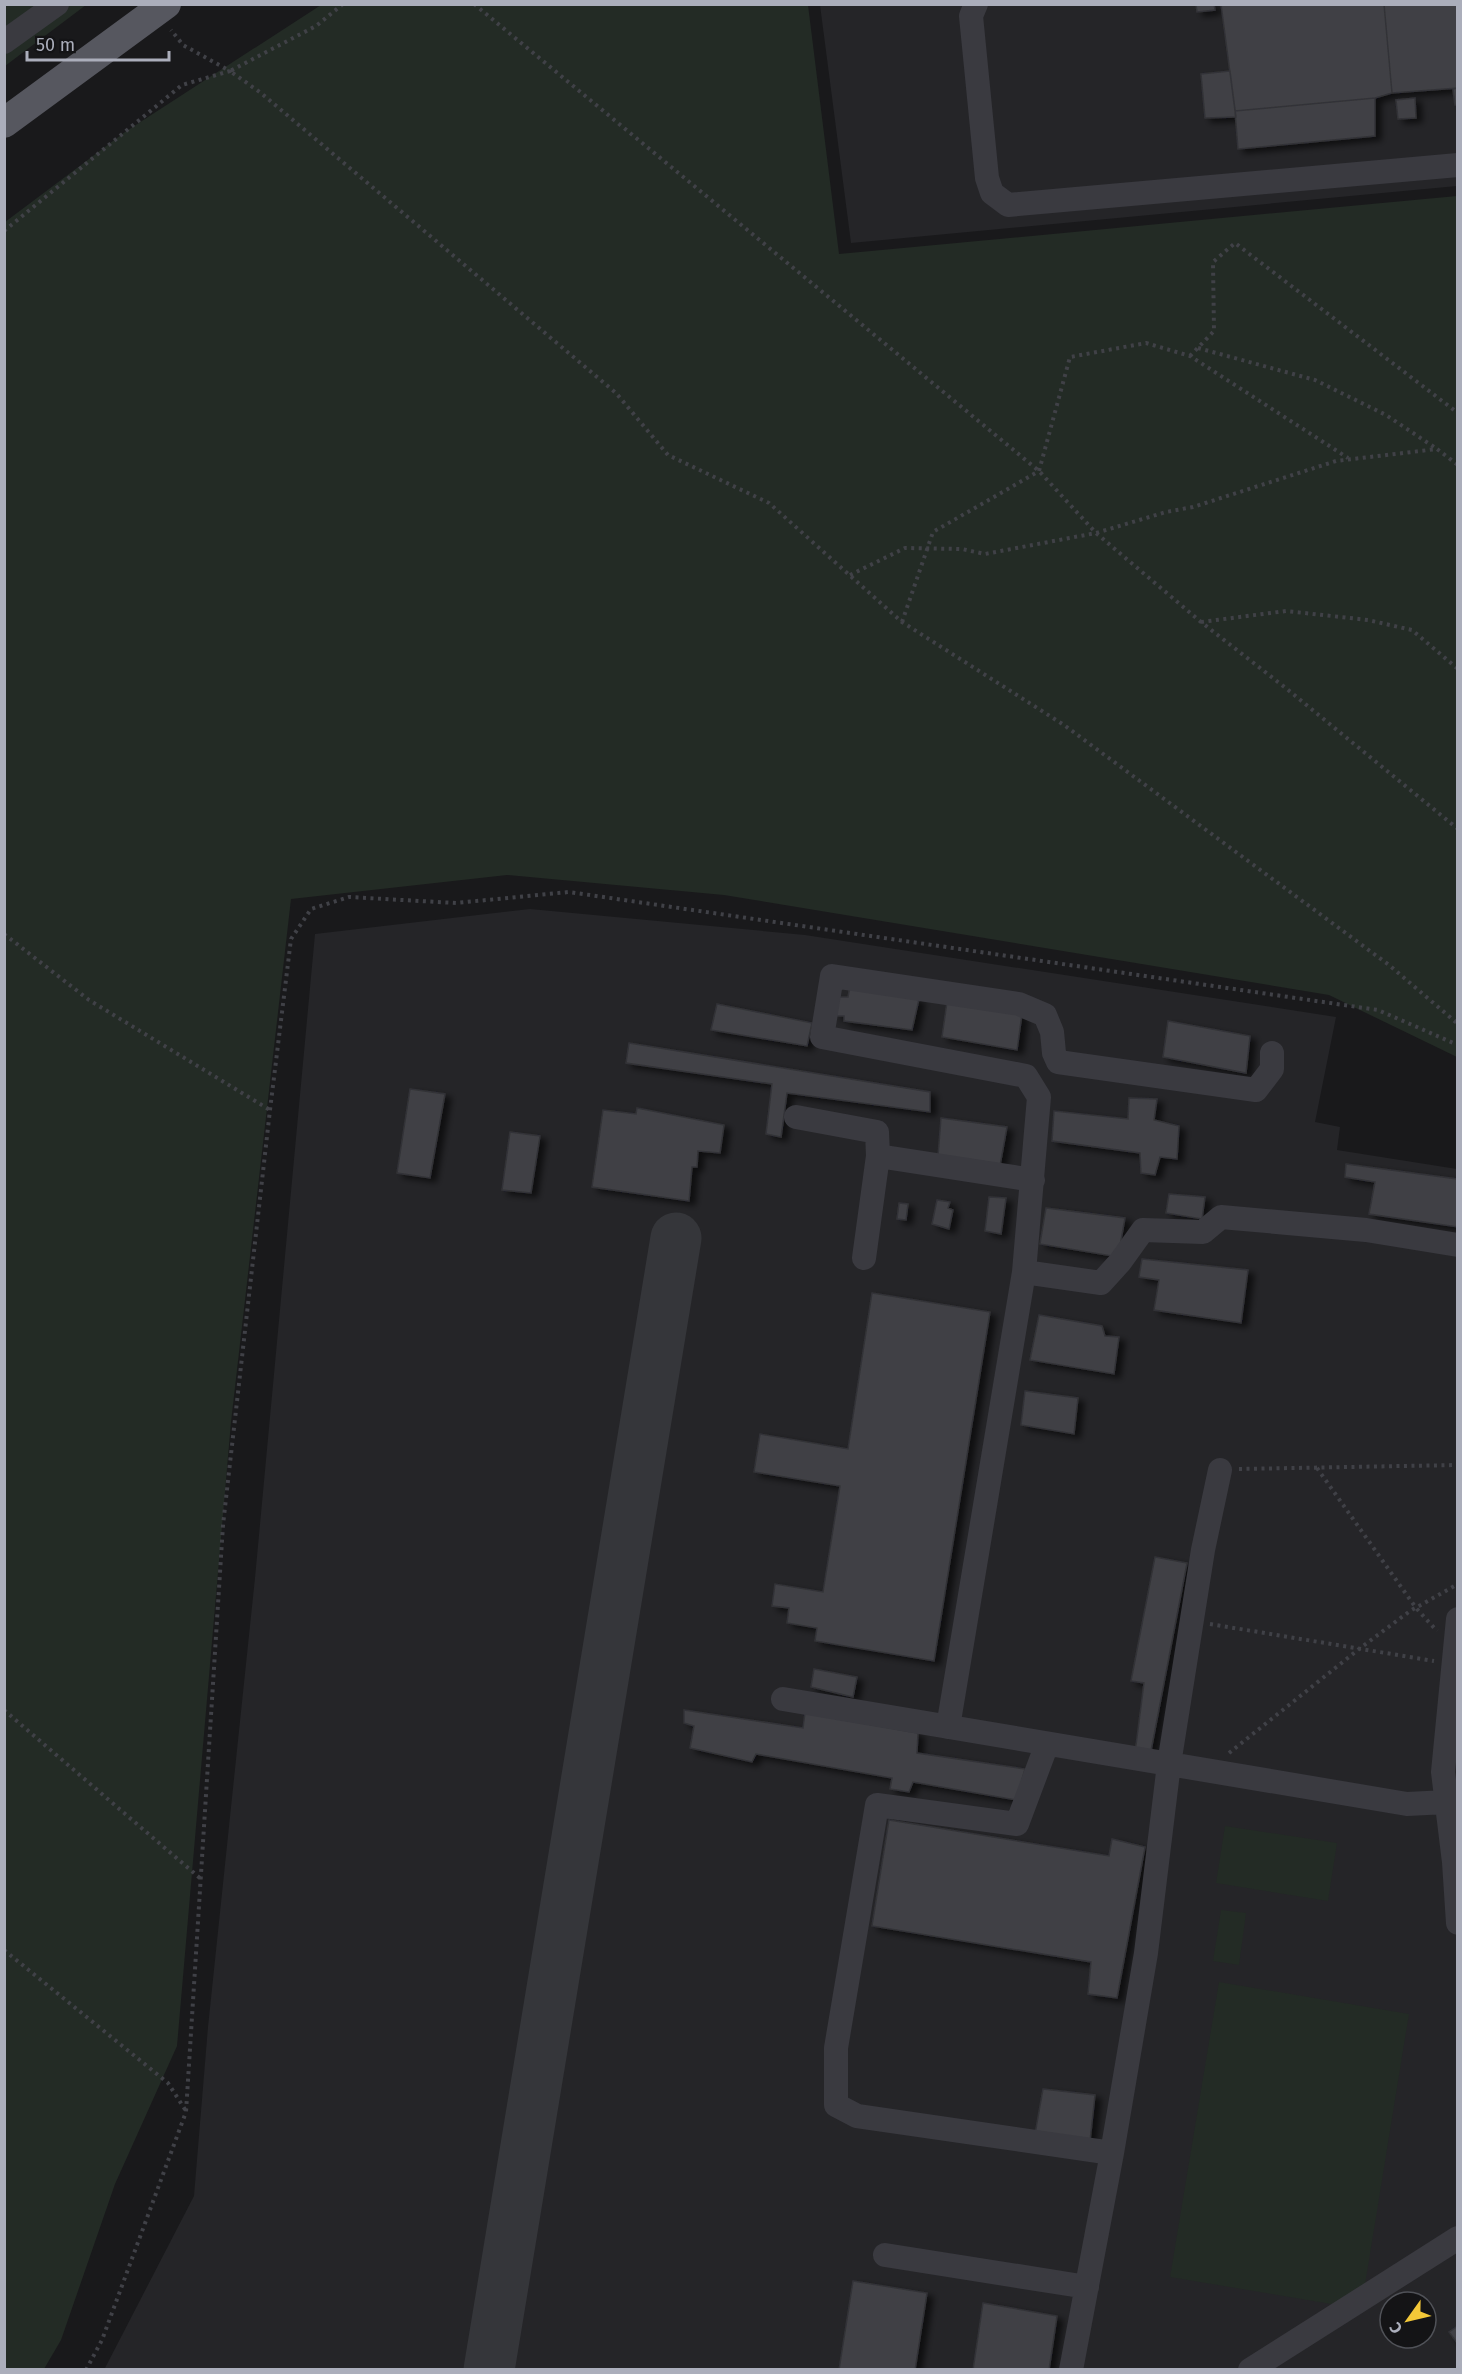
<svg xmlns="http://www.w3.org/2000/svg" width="1462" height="2374" font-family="'Fira Sans',sans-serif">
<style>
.built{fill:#252528;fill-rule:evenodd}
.green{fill:#232b25}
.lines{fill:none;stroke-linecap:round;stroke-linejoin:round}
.taxiway{stroke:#35363a;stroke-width:51}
.building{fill:#404145;stroke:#333337;stroke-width:1.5;filter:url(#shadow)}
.path{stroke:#404147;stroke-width:4;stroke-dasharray:3 4.5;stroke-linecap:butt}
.minor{stroke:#3a3a40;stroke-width:24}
.major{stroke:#56575f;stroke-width:30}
</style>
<defs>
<filter id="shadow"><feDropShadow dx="6" dy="4" stdDeviation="3" flood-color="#0009"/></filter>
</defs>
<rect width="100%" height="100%" fill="#19191b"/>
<path class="built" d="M820,5H1457V186L851,243Z
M530,909L805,935L1336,1017L1315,1122L1340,1127L1337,1150L1457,1169V2369L104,2370L194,2196L208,2027L255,1578L315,934ZM1390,2302H1426V2338H1390Z"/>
<path class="green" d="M5,5H86L5,66Z
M321,5H808L839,254L1457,196V1057L1329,995L724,895L507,875L291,899L231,1422L177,2046L115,2184L61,2340L44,2369H5V222L125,132Z
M1225,1826L1337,1843L1328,1901L1216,1883Z
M1221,1910L1246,1913L1239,1965L1213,1961Z
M1219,1982L1409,2014L1361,2309L1170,2277Z"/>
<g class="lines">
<path class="taxiway" d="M489,2370L676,1238"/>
</g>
<path class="building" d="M1196,4H1214L1215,10L1197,12Z
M1221,4H1384L1392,93L1375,98L1235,111Z
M1384,4H1458V88L1392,93Z
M1230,71L1236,117L1205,118L1201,74Z
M1458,88V105H1455L1453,89Z
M1375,98V136L1238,149L1235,111Z
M1415,98L1416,118L1398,119L1396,100Z
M850,986L919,999L912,1030L844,1021V1016H836L837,997H848Z
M947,1002L1022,1014L1017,1050L942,1037Z
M717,1004L812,1023L807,1046L711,1030Z
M1168,1021L1250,1036L1246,1073L1163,1057Z
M629,1043L930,1092V1112L787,1093L781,1137L766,1134L772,1084L626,1063Z
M410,1089L445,1094L430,1178L397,1173Z
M1129,1098L1157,1099L1154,1120L1179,1126L1177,1159L1160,1157L1155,1175L1141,1173L1140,1153L1052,1141L1054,1111L1128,1119Z
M637,1108L724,1125L720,1153L698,1151L697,1167H692L689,1201L592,1187L603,1110L636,1114Z
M941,1118L1007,1127L1000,1166L938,1156Z
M510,1132L540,1136L531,1193L502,1190Z
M1346,1164L1457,1179L1458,1227L1369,1214L1375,1182L1345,1177Z
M1169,1194L1205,1197L1202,1219L1166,1213Z
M989,1197L1006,1198L1001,1234L985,1231Z
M937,1200L950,1202L948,1208L953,1210L949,1229L932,1224Z
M899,1203L908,1204L906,1220L897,1219Z
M1046,1208L1125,1218L1118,1257L1040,1244Z
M1142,1259L1248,1270L1241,1323L1154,1310L1159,1280L1139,1277Z
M872,1293L990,1312L934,1661L815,1641L817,1628L787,1623L789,1608L772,1606L775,1584L823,1592L840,1486L754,1472L760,1434L848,1449Z
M1039,1315L1102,1326L1105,1336L1119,1337L1114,1374L1030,1360Z
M1025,1391L1078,1398L1074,1434L1021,1425Z
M1155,1557L1187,1563L1150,1756L1135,1753L1144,1683L1131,1681Z
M814,1669L857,1677L853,1697L811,1687Z
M684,1710L803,1728L805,1713L918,1733L917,1753L1025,1769L1016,1800L913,1782L909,1792L890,1789L892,1778L756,1754L752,1762L690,1748L694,1726L684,1723Z
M889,1820L1109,1856L1112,1839L1145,1847L1117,1998L1088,1994L1091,1962L872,1926Z
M1043,2089L1095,2095L1090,2141L1035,2134Z
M853,2281L927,2293L915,2370H839Z
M983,2303L1057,2316L1049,2370H973Z
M1458,2326V2344L1449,2332Z"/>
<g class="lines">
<path class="path" d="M343,4L316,26L230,71L261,93L616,393L668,455L769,503L902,622L1064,725L1389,965L1458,1024
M474,4L1039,471L1096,533L1201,622L1287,689L1458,829
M4,231L182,85L230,71L183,45L171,30
M1198,348L1315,380L1386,415L1437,449
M1190,356L1214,331L1213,262L1235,243L1458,413
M850,575L905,548L962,549L985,554L1096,533L1166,512L1193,507L1336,461L1437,449L1458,465
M902,622L933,532L1039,471L1070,357L1146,343L1190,356L1348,458
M1201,622L1286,611L1368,620L1412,630L1458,669
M4,934L89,1000L270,1110
M1317,1468L1416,1608L1437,1631
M1239,1469L1458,1465
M1210,1624L1434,1661
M4,1710L201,1879
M1229,1753L1359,1649L1410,1611L1458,1584
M4,1950L168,2083L186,2111
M86,2370L102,2340L186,2112L223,1525L270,1110L291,939L311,909L349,897L456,903L569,892L1378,1010L1458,1045"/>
<path class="minor" d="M976,4L971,16L987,178L992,193L1008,205L1458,165
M4,42L57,4
M1272,1053V1069L1256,1090L1058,1062L1054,1053L1052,1032L1045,1015L1019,1004L832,976L822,1037L1026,1076L1039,1097L1024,1272L1101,1283L1120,1262L1143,1230L1203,1232L1221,1217L1366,1230L1458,1245
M796,1117L877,1132L878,1156L864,1258
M878,1156L1033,1180
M1458,1619L1443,1772L1454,1862L1458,1923
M783,1699L1407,1804L1447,1802
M948,1727L1024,1272
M1047,1744L1017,1824L877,1805L836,2048V2105L857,2116L1112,2153L1071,2370
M1112,2153L1146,1953L1169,1764L1203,1550L1220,1470
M885,2255L1087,2287
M1250,2370L1458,2238"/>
<path class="major" d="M4,123L166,4"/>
</g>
<rect width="1462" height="2374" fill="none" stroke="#abaebb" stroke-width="12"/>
<g transform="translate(1408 2320) rotate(236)"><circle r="28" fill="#141416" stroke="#505258" stroke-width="1.5"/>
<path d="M0-4.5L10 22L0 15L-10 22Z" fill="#f4c838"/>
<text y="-9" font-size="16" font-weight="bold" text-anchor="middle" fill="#abaebb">С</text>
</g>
<path d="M27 51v9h142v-9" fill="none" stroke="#abaebb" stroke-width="3"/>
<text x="36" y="51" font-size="18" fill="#abaebb" stroke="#141416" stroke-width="4.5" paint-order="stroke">50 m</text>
</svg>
